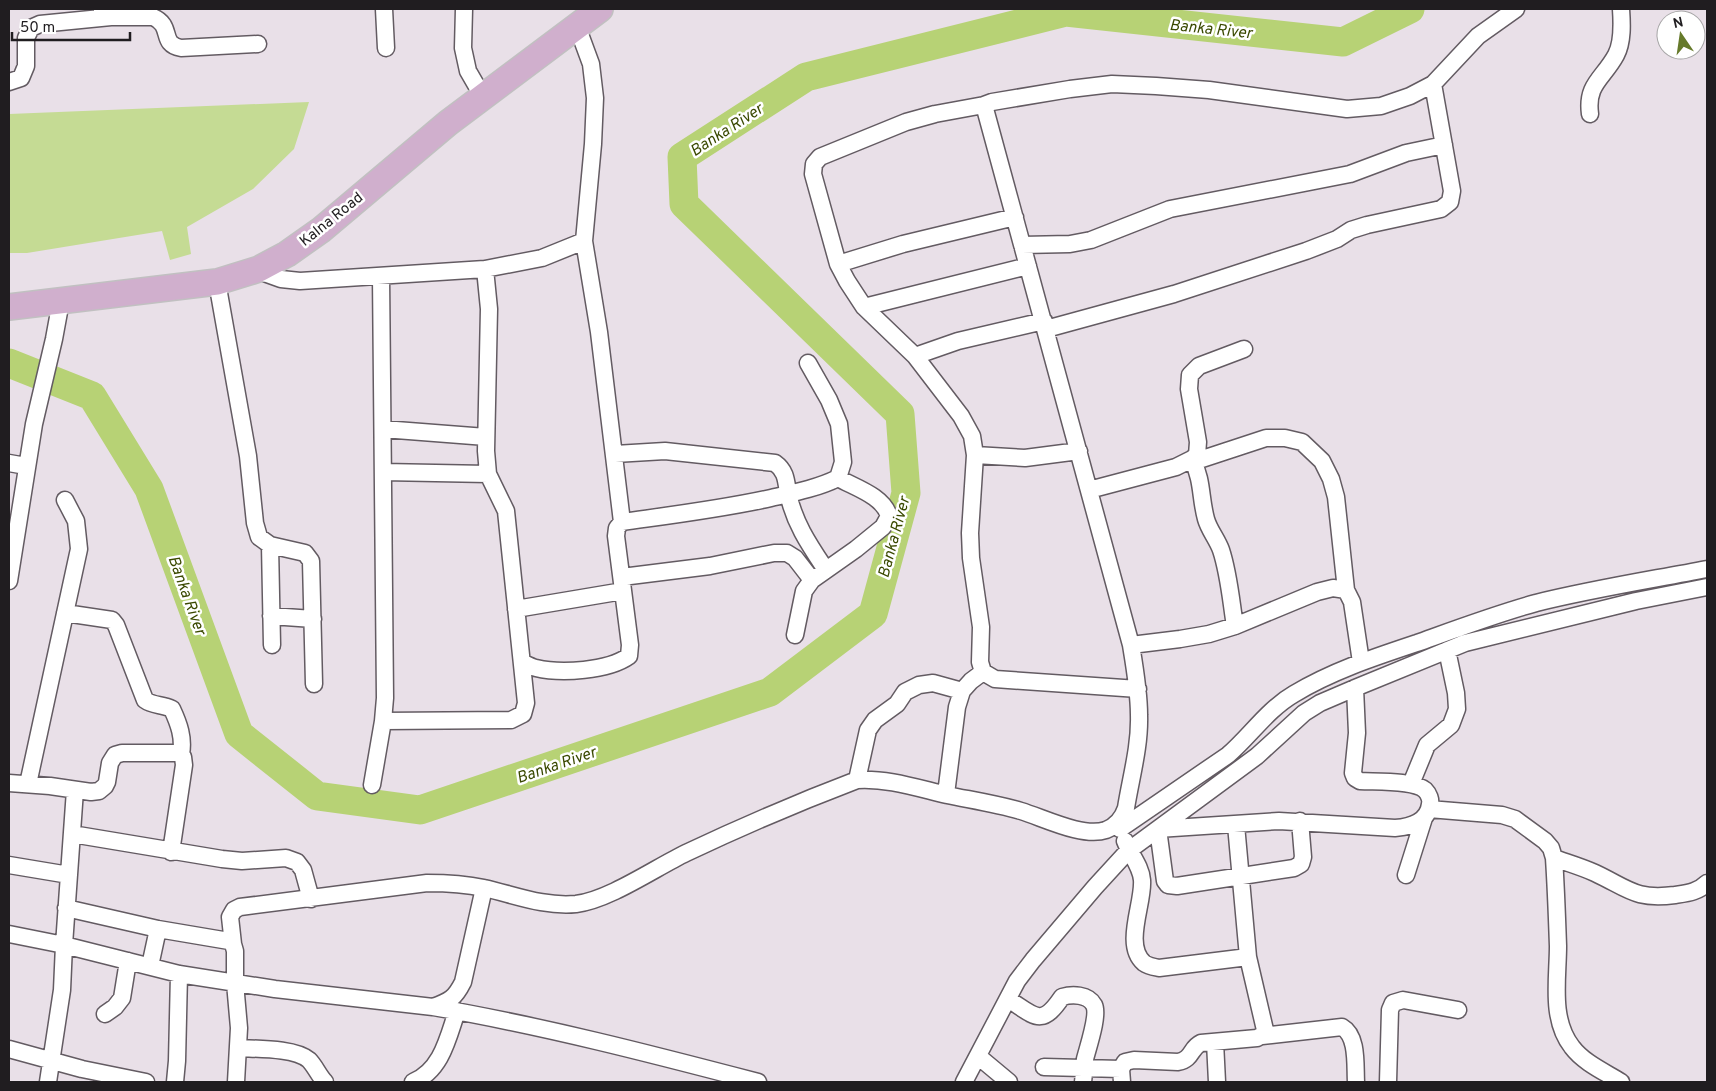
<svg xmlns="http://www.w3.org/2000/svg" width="1716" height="1091" font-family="Overpass,sans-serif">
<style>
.green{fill:#c5db94}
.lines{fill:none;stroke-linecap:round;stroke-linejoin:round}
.river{stroke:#b7d275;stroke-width:29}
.street-casing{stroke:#635b62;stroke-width:19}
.primary-casing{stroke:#c1c0c1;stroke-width:28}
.street{stroke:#fff;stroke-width:16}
.primary{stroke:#d0afcd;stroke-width:25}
.labels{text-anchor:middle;stroke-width:5;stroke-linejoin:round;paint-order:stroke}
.street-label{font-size:15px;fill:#201d20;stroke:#fff}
.water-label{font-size:16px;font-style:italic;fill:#3a4900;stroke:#fff}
</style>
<rect width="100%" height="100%" fill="#e9e0e8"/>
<path class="green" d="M309,102L294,149L253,189L187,227L191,254L170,260L162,231L27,253H9V114Z"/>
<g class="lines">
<path class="river" d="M9,363L92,396L149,489L239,734L317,796L420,810L770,692L873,614L906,493L900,414L684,204L682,157L806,77L1066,12L1343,42L1410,9"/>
<defs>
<path id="street" d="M102,9V12L111,17H153C174,26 159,44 181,48L258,44
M384,9L386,48
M464,9L463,48L468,71L483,97
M577,26L591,64L595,98L593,144L584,241L599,332L622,522
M9,82L21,78L26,66V38L31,28L40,24L111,17
M984,105L935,114L906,122L820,157L814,164L813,174L838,264L847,281L864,307L915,356L961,416L972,436L975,455L970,533L971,558L981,627L980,662L983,672L995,679L1138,689
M1590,114C1586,84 1603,79 1616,55C1623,42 1622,23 1621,9
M1022,245L1070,244L1091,240L1170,209L1350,174L1406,153L1444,145
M838,264L903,244L1015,217
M256,270L281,279L300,281L485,269L542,258L584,241
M217,282L248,456L255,523L259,537L270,545L305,553L311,561L314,684
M864,307L1028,266
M1046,329L1174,294L1306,251L1337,239L1351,230L1367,225L1441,209L1450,202L1452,191L1433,84
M915,356L958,341L1044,321
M383,429L486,437
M615,454L665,451L775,463C786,471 786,480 788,493C794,523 810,546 826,570
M975,455L1025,458L1079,451
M1192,459C1203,481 1200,497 1206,519C1209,530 1217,539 1221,550C1229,574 1231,601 1235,626
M1193,462L1266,438H1285L1302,442L1322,461L1331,479L1336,497L1346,590
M9,463L26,466
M383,472L488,474
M1089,490L1176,467L1192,459L1197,455L1198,442L1189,389L1190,375L1199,366L1244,349
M270,545L272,645
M622,577L710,566L774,553H787L795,558L812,580
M9,581L34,424L54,339L61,301
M516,609L623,591
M65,613L112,620L116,625L145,700C153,706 162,704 172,709C179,724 184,738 181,754
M271,616L313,619
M795,635L804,591L812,580L856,549L883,527L889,516C883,496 856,488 838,478
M1131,645L1180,639L1209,634L1235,626L1317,592L1333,588L1346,590L1352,602L1361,662
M522,662C526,664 531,667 536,668C561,674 608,671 629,656L630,645L616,536L617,528L622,522C672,515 722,509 771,498C793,493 818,488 838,478L843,462L839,424L829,400L808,363
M383,721L511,720L523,714L526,703L506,511L488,474L486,451L489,309L485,269
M857,780L868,730L875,720L897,704L905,692L919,685L933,683L962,691
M9,783L50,786L91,792L99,791L105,786L107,782L110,763L115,755L122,753H179L183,757L184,765L171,852
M28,784L79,549L76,521L65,500
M1411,784L1427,745L1451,725L1457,709L1456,693L1447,650
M372,785L383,721L385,698L381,276
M946,794L957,707L962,691L971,681L983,672
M1429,809L1502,815L1515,819L1545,841L1551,848L1554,858C1556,888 1557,917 1558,946C1558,979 1550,1019 1572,1047C1584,1063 1605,1072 1621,1082
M1300,821L1303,857L1301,864L1294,868L1177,886L1168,885L1165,881L1158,829L1279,821L1395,828C1409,827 1428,823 1430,804C1431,800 1429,794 1425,790C1413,780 1376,782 1360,781L1355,778L1353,773L1357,733L1355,688
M1120,829L1228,755C1250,736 1268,709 1294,694C1332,671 1375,657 1417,643C1456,629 1496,614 1536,603C1592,589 1650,580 1707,569
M72,834L222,859L242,861L286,858L297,862L303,870L311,899
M1125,841C1130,854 1141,866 1142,880C1144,903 1123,945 1144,963C1148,966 1154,967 1159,968L1248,957
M1554,858C1568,863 1582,867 1595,873C1629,889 1635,900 1675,895C1688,893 1698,892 1707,883
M9,865L69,875
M1406,875L1424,818
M66,908L158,929L229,941L233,944L235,951V983L239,1028L236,1082
M9,934L64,945L179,974L275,989L433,1007C543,1026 651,1054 758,1082
M233,944L230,917L234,910L240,907L427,883C447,883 465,884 484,888C515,895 544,907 576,904C609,900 655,868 686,853C741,827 799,802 857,780C887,778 917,788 947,795C971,800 997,804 1021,811C1044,818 1083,838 1106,830C1116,826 1123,817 1126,808C1131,777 1140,746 1139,715C1139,692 1135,669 1131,645L984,105L992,102L1070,89L1112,84L1156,86L1209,90L1347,109L1381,106L1410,96L1433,84L1478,36L1516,9
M150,966L158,929
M1008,999C1035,1016 1041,1028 1062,997C1072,994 1088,994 1094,1005C1099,1015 1088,1047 1085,1059C1084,1067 1084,1075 1083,1082
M433,1007C450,1001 455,998 463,982L484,888
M105,1014L115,1007L122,998L128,961
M1262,1036L1342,1027C1358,1036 1355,1065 1356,1082
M1215,1042L1217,1082
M239,1048C257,1049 295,1048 309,1060C315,1066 319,1076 325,1082
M9,1049L82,1069L146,1082
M979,1057L1009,1082
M1044,1067L1121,1069
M48,1082L62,990L64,945L75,790
M175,1082L177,1061L179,974
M413,1082C442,1070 448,1037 457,1011
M964,1082L1017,981L1033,960L1095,887L1128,851L1257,756L1304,713L1320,703L1355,688L1465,643L1636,601L1707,587
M1122,1082L1121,1069L1125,1062L1134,1060L1178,1062C1193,1059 1190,1048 1201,1043L1257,1038C1261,1036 1263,1035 1265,1030L1248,957L1236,825
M1388,1082L1390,1010L1393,1003L1403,1000L1458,1010"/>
<path id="primary" d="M9,307L217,282L259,269L287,254L321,230L448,123L600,9"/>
</defs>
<use href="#street" class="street-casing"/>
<use href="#primary" class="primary-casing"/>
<use href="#street" class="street"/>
<use href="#primary" class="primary"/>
</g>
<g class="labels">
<g class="street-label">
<text transform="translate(331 219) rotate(-39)" y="5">Kalna Road</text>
</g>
<g class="water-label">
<text transform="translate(1211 28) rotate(6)" y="6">Banka River</text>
<text transform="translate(726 129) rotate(-33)" y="6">Banka River</text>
<text transform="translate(893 537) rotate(-75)" y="6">Banka River</text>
<text transform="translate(188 595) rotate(70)" y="6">Banka River</text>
<text transform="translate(556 764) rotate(-19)" y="6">Banka River</text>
</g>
</g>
<rect width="1716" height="1091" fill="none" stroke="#201d20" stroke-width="20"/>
<g transform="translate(1681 35) rotate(347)"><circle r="24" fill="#ffffff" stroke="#a6a5a6"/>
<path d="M0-4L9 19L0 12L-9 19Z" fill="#667a2b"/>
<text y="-8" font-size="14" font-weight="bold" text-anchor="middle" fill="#201d20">N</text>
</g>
<path d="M12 32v8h118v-8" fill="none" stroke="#201d20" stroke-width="2.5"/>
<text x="20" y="32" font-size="15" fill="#201d20" stroke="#ffffff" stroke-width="4" paint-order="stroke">50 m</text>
</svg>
